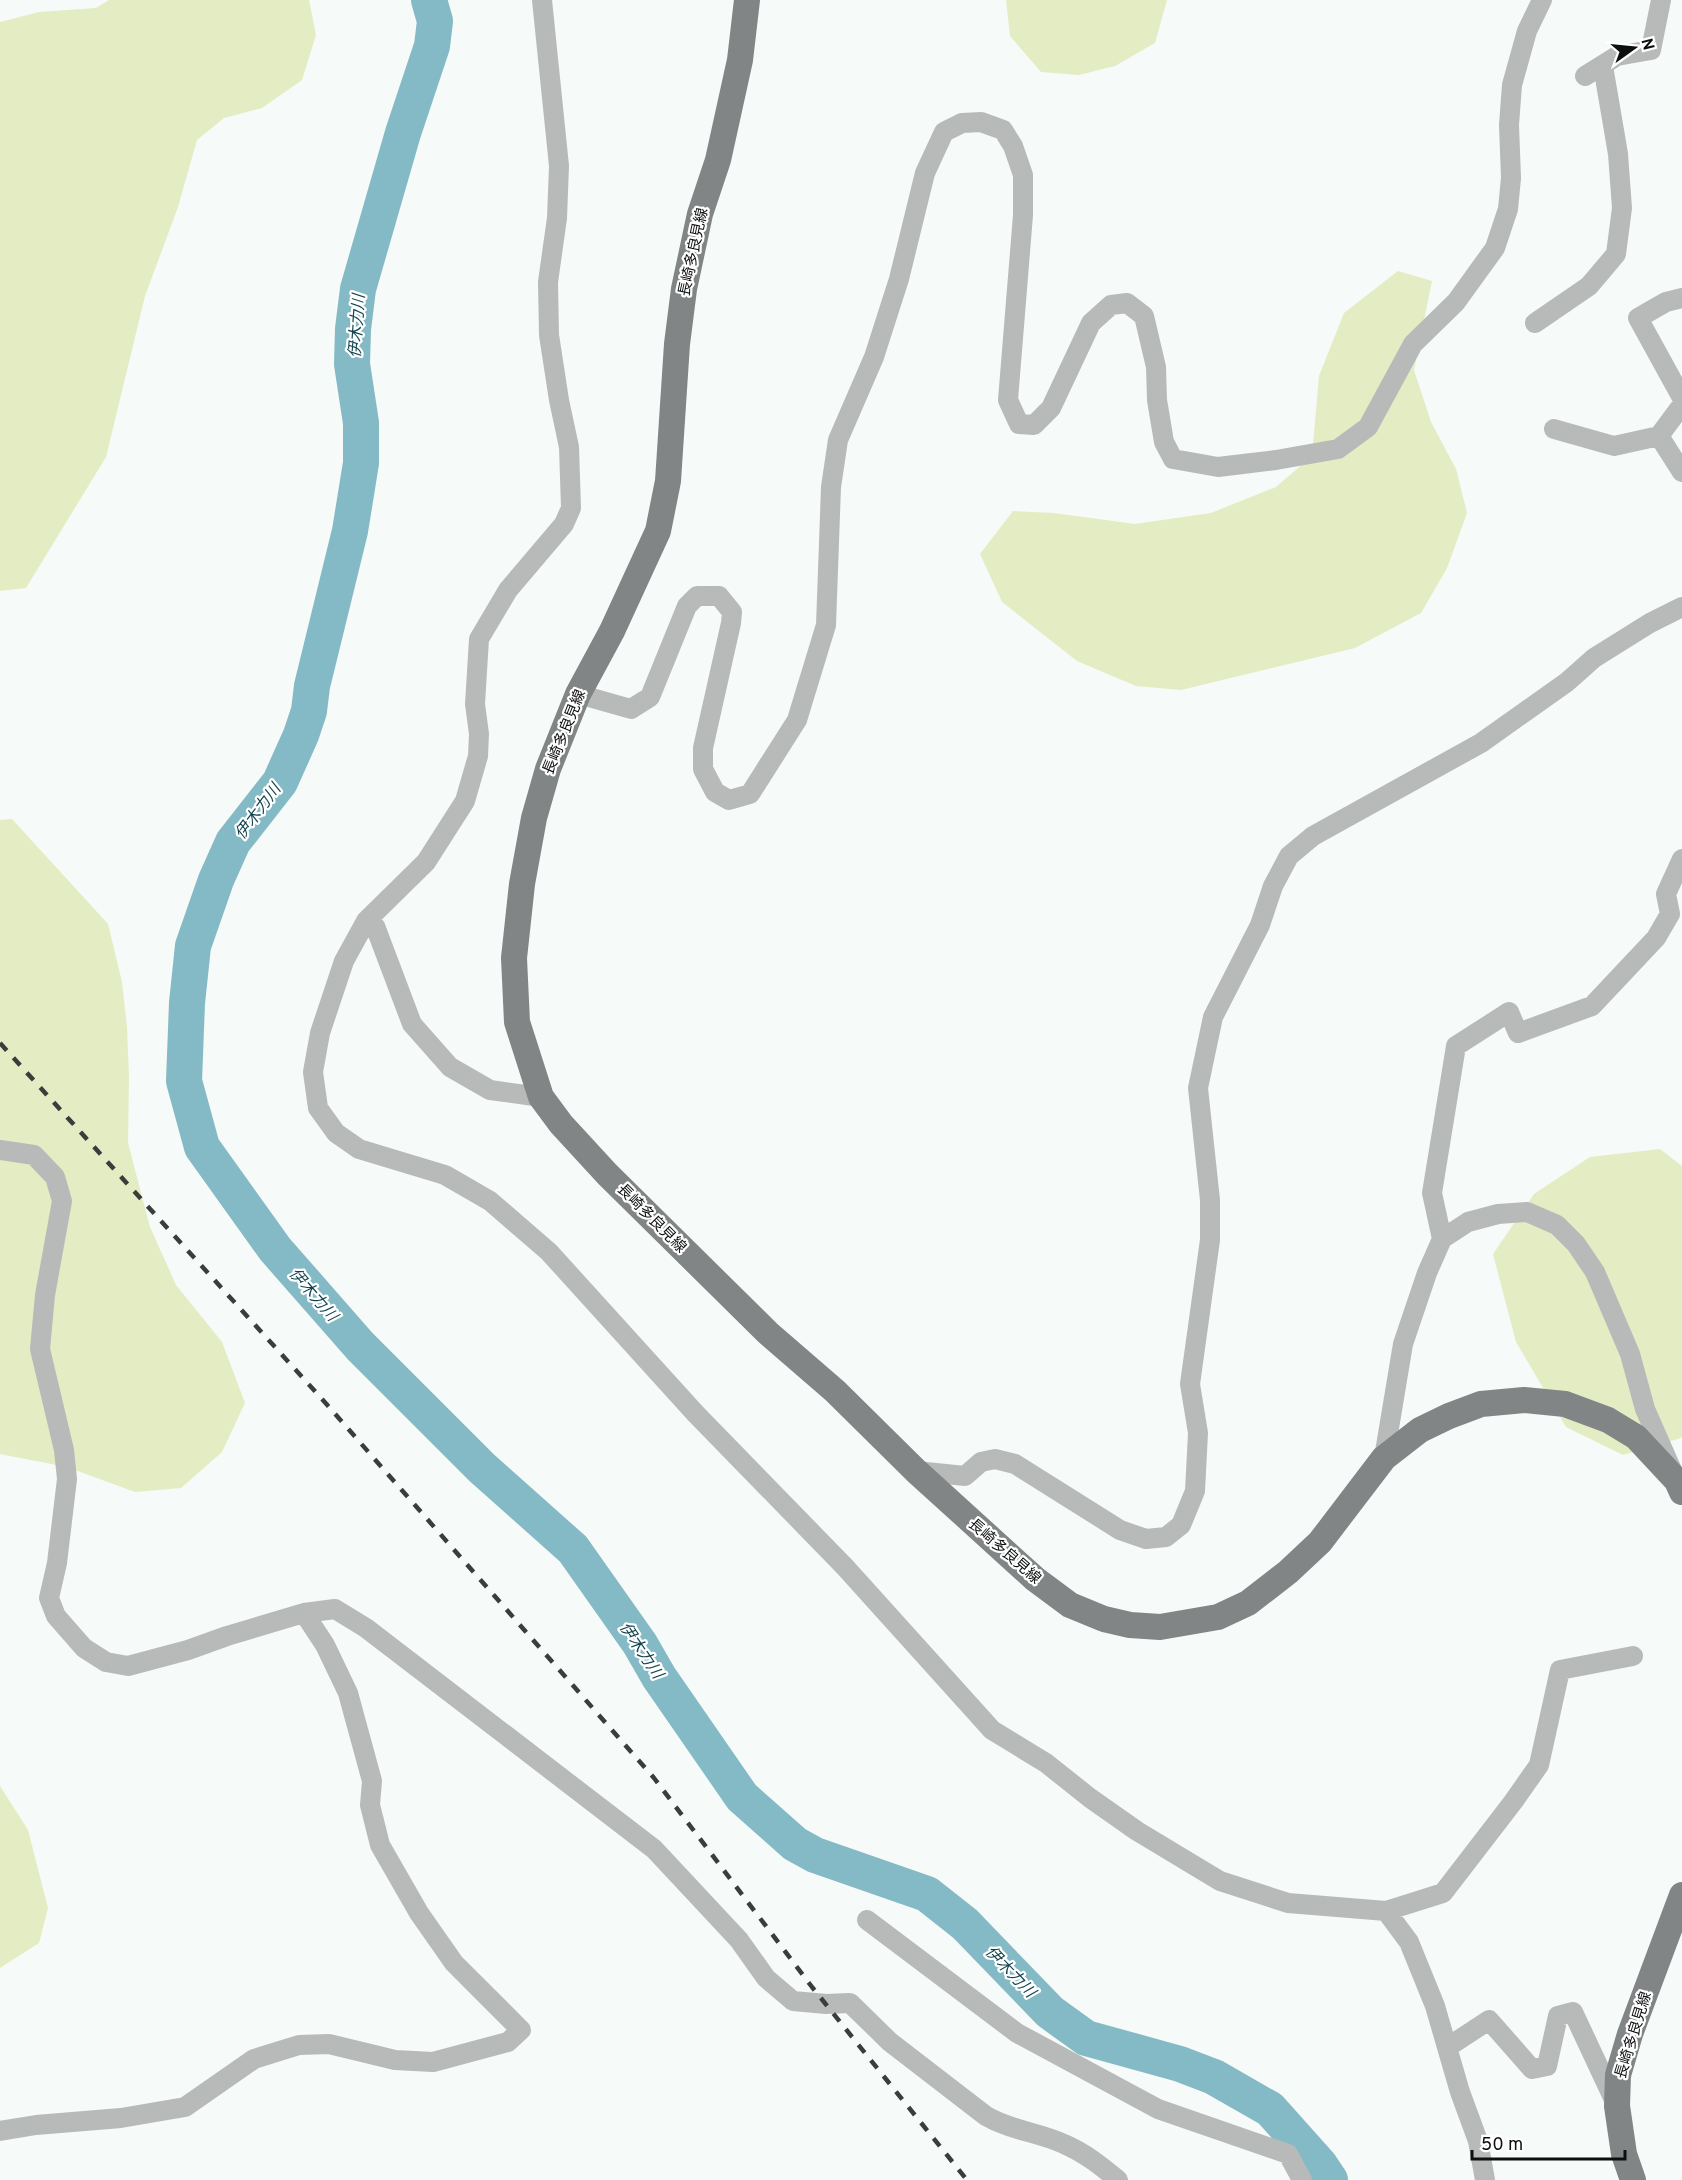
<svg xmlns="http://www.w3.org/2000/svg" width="1682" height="2180" font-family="Overpass,'Noto Sans JP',sans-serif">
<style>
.green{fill:#e4ecc3}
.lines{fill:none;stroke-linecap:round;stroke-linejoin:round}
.river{stroke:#84bac5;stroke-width:36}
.minor{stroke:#b8baba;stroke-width:20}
.major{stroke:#818585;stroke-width:26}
.rail{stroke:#3b3d3c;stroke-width:4.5;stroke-dasharray:10 10;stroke-linecap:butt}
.labels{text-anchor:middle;stroke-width:4.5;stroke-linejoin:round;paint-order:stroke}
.street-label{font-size:15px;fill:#0d0f0e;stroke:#fff}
.water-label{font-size:16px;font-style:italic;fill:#13444d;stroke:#fff}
</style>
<rect width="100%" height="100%" fill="#f6faf8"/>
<path class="green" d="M109,0H309L316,35L302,80L262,108L224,118L197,140L178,207L145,296L106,457L26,588L0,591V22L39,12L96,8Z
M1006,0H1167L1155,43L1115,66L1079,75L1041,72L1010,36Z
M1398,271L1432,281L1414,370L1431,422L1456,469L1467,513L1447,568L1421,613L1355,648L1181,690L1136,686L1077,661L1002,602L980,554L1013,511L1054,513L1135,524L1211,513L1276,487L1312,456L1319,376L1344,313Z
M12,819L108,924L122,982L127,1027L129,1077L128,1143L150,1227L176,1285L222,1342L245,1403L222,1452L181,1488L135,1492L67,1467L0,1454V820Z
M1660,1149L1682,1166V1436L1681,1438L1623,1455L1566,1427L1516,1342L1493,1254L1534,1194L1590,1157Z
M0,1786L28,1830L48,1908L39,1943L0,1968Z"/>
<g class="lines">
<path class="river" d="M429,0L435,21L432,46L403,133L358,289L353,329L352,364L361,423V463L350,531L312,686L309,711L301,735L280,782L233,842L216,880L193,946L187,1003L184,1081L202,1147L275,1249L360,1346L482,1468L573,1549L640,1644L659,1677L742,1797L795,1844L815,1855L927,1894L965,1924L1050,2012L1086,2038L1180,2064L1214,2077L1270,2109L1320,2165L1330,2180"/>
<path class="minor" d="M542,0L559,166L557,218L548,282L549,335L559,400L569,447L571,508L564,524L508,590L479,639L475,704L479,734L478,756L465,801L426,862L366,921L344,961L320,1033L313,1072L318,1108L336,1133L359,1149L445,1175L490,1201L549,1252L695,1413L845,1567L992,1730L1046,1763L1090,1798L1137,1831L1220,1881L1288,1903L1386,1911L1409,1942L1435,2006L1460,2092L1478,2141L1485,2180
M1585,76L1617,56L1651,50L1661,0
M1682,298L1666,302L1638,318L1682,398
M1535,323L1589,286L1616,254L1622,208L1618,154L1603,66
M1554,429L1614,446L1659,436L1682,405
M1659,436L1682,472
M578,694L631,709L650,697L687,606L697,596H719L732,612L731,623L703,748V769L715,792L729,800L750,794L797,720L826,625L831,487L838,440L874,357L899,279L925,173L944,132L962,123L981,122L1003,130L1013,146L1023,175V215L1008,400L1019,424L1034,425L1051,408L1091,323L1111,305L1127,303L1144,316L1156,367L1157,400L1164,442L1173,459L1218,467L1276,460L1338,449L1368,427L1413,344L1456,302L1495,248L1508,209L1511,178L1509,125L1512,85L1527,31L1542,0
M366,921L375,926L412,1024L450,1067L490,1090L541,1097
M0,1150L34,1155L55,1177L62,1201L45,1295L40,1349L64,1450L67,1479L57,1563L49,1598L56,1616L84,1648L106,1662L128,1666L188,1650L227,1636L304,1613L335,1609L366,1628L654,1849L739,1940L766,1978L793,2001L826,2004L850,2003L890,2042L986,2116C1012,2131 1038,2132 1064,2144C1085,2153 1101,2166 1118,2180
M1442,1239L1432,1193L1456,1046L1509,1012L1518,1033L1592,1006L1656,938L1670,914L1666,894L1682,859
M1384,1458L1403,1344L1427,1273L1442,1239L1468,1222L1498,1214L1527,1212L1557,1225L1576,1244L1595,1272L1630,1354L1645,1409L1671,1468
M916,1471L965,1476L981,1462L995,1459L1015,1464L1120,1530L1146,1539L1166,1537L1181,1525L1195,1491L1198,1433L1190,1384L1210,1240V1200L1198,1088L1213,1017L1260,925L1273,886L1289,856L1313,836L1481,743L1567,682L1594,658L1650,623L1682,607
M1386,1911L1443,1893L1513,1802L1539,1765L1560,1670L1633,1656
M867,1920L1017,2033L1158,2109L1288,2154L1302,2180
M1448,2047L1489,2020L1532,2069L1547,2066L1558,2016L1573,2012L1616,2104
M0,2131L36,2125L121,2118L185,2107L254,2059L299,2045L329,2044L395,2060L433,2062L508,2042L521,2030L454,1963L419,1913L380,1845L370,1805L372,1781L348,1693L325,1645L304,1613"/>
<path class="major" d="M747,0L740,60L718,160L700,214L684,289L677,344L668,481L658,531L612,631L578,694L548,769L534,818L522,884L514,958L517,1022L541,1097L561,1124L607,1174L768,1333L835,1391L916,1471L1035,1579L1070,1605L1104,1619L1130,1625L1160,1627L1218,1617L1248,1603L1288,1572L1320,1542L1384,1458L1420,1430L1449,1416L1481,1404L1524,1400L1565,1404L1608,1420L1636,1437L1677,1481L1682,1492
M1633,2180L1624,2154L1617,2106L1618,2075L1630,2034L1682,1895"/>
<path class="rail" d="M0,1043L322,1399L654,1778L812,1987L967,2180"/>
</g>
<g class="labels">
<g class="street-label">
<text transform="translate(693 252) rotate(-78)" y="5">長崎多良見線</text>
<text transform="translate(564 732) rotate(-68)" y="5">長崎多良見線</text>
<text transform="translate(652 1218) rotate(45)" y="5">長崎多良見線</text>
<text transform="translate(1005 1551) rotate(41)" y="5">長崎多良見線</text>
<text transform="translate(1633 2035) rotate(-73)" y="5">長崎多良見線</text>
</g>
<g class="water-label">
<text transform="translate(356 326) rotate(-86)" y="6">伊木力川</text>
<text transform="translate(257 811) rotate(-53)" y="6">伊木力川</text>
<text transform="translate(314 1294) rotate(49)" y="6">伊木力川</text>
<text transform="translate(642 1650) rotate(56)" y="6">伊木力川</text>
<text transform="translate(1011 1971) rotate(46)" y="6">伊木力川</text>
</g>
</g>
<g transform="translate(1634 48) rotate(75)" stroke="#ffffff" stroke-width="4.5" paint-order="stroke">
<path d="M0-4.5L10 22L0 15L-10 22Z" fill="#0d0f0e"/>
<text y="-9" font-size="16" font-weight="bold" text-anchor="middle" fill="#0d0f0e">N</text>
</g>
<path d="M1472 2150v9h153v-9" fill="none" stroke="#0d0f0e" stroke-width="3"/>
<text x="1481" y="2150" font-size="18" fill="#0d0f0e" stroke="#ffffff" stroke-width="4.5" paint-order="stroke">50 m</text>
</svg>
